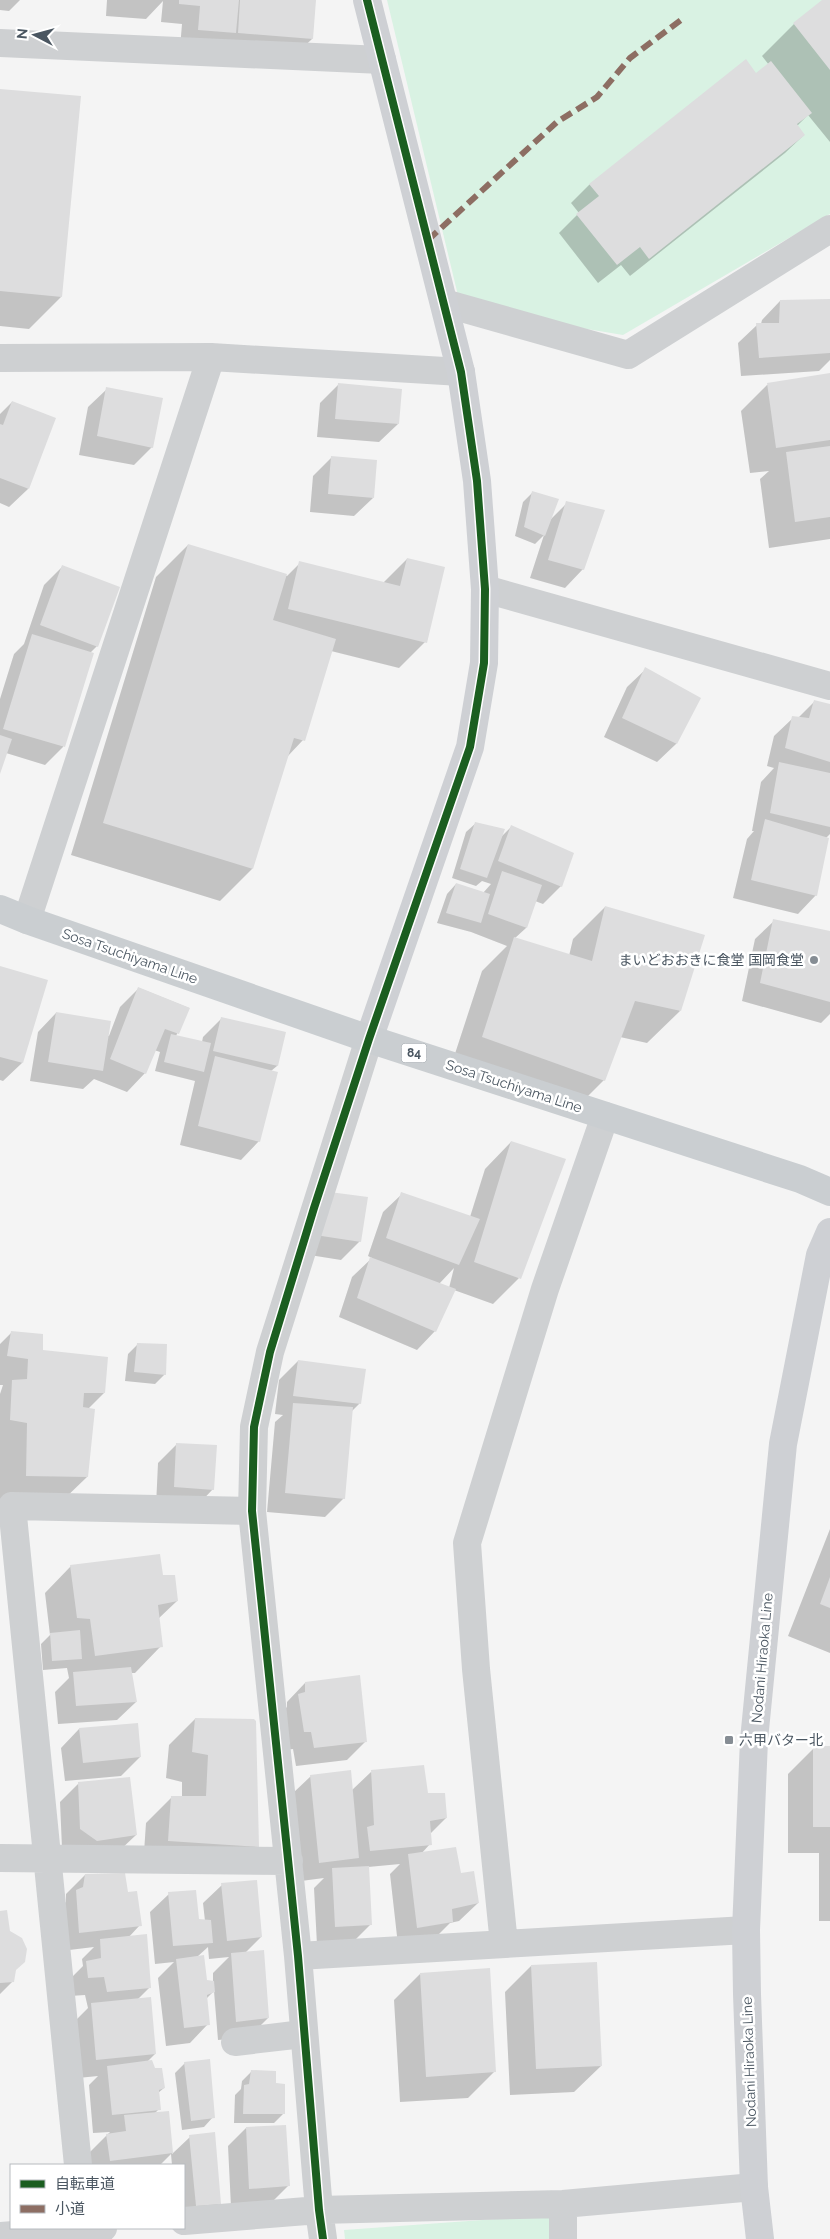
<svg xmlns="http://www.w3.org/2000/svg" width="830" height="2239" font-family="Raleway,'Noto Sans JP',sans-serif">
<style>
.green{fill:#d9f2e3}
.shadow{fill:#0003;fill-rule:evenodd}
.building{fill:#ddddde}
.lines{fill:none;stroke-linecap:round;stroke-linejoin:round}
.street{stroke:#ced0d2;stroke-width:28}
.secondary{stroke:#ced0d4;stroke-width:28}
.primary{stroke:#caced1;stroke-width:28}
.quiet{stroke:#8d6e63;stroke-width:6;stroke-dasharray:12 6;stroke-linecap:butt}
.cycleway-casing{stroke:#fff;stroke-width:11}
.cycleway{stroke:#1b5e20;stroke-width:8}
.poi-dot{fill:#868d94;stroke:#fff;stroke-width:2}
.labels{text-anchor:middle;stroke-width:5;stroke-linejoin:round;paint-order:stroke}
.shield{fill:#fff;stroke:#808990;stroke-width:1}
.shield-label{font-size:12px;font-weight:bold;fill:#4a5661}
.street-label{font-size:14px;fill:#4a5661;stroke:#fff}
.poi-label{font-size:14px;fill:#4a5661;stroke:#fff;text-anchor:end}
</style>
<rect width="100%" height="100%" fill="#f4f4f4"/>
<path class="green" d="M387,0H830V214L623,335L461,308Z
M553,2215V2239H345L344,2230Z"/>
<path class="shadow" d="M0,0H20L9,11L0,10Z
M107,0H315L312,39L293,57L180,48L182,24L161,22L163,1L146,19L106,16Z
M824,0H830V142L808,115L797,126L804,135L785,153L630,276L621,265L598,283L559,233L579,213L571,203L590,184L769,65L762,56L794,24Z
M0,90L61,297L29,329L0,326Z
M830,300V360L819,371L741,376L738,343L757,325L761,324L762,320L780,301Z
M830,375V539L769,548L760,479L769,471L750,473L741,411L767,385Z
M339,384L398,424L379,442L317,437L320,403Z
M107,389L152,447L134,465L79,455L88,407Z
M12,402L28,489L9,507L0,503V414Z
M332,457L373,498L354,516L310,512L313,476Z
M532,493L549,521L567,503L583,569L565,588L530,578L544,535L535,544L515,536L523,502Z
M188,545L287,576L300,563L383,583L407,559L425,642L399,668L331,651L303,740L287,757L252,869L220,901L71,855L156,577Z
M62,567L97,646L90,653L92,654L63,747L45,765L6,753L0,771V699L14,654L24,644L44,585Z
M646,669L699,698L676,744L657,762L604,737L627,687Z
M815,701L830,705V834L826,838L816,895L798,914L733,898L747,839L754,831H752L761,782L774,768L767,766L774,736L793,718H798Z
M476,823L500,838L511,827L561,886L543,904L535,901L526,928L514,939L569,956L573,939L605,907L680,1011L647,1043L620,1037L604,1080L572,1112L450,1069L482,971L507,946L471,932L437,923L447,894L456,884L483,893L491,884L482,881L476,886L452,878L466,832Z
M774,921L830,933V1014L821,1023L742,1001L755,939Z
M0,967L22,1063L3,1081L0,1080Z
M139,988L189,1008L176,1036L202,1042L203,1037L222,1018L285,1033L277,1066L271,1071L259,1141L241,1160L180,1145L195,1081L155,1071L160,1052L154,1050L145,1073L127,1092L94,1079L83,1089L30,1081L38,1032L56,1013L109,1036L120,1007Z
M511,1142L519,1278L493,1304L454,1290L435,1331L417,1350L339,1317L352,1277L372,1258L368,1256L383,1212L402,1194L470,1217L485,1169ZM454,1268L449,1288L439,1284Z
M322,1192L360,1241L341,1260L297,1253Z
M12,1332L104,1393L88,1409L87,1477L60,1503L0,1501V1394L3,1385H0V1344Z
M138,1344L165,1374L155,1384L125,1381L128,1354Z
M298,1361L360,1403L351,1412L344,1498L325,1517L267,1512L275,1422L283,1415L275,1414L279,1380Z
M177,1444L213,1489L195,1508L156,1506L158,1463Z
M830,1529V1653L788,1636Z
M71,1566L162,1576L177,1601L158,1619L161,1646L135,1673H131L136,1702L117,1720L58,1724L55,1692L69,1678L67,1668L43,1670L41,1644L50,1635L45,1593Z
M305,1683L366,1741L347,1760L296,1766L293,1749L285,1750L280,1714L287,1707V1702Z
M195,1719L258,1846L232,1872L143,1867L146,1823L172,1797H182V1782L166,1778L169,1745Z
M79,1729L140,1757L121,1776L65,1781L61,1748Z
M814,1748H830V1921H819V1853H788V1774Z
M371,1772L427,1794L446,1818L430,1834V1844L421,1854L460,1874L478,1903L459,1921L450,1923L433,1940L398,1945L390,1874L400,1864L368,1867L371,1924L352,1943L317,1945L314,1888L324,1878L301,1881L292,1794L311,1776L351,1791Z
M79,1783L136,1835L117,1853L62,1848L60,1802Z
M85,1875L127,1893L140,1925L128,1938L150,1987L137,2000L155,2054L147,2062L164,2088L158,2093V2110L155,2113L168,2112L172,2154L190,2137L220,2203L201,2222L184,2224V2165H172L171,2154L160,2165H164H90L88,2154L110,2132L93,2133L89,2085L98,2076L78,2078L73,2023L88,2008L85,1995L70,1996L68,1981L83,1966L82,1959L94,1947L61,1951L58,1910L66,1902V1894Z
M222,1885L261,1937L245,1953L268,2018L249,2037L218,2040L214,1991L206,1999L208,2024L190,2043L166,2046L158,1978L174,1962L155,1964L150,1912L169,1894L198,1921H205L203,1903ZM208,1947L209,1959L229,1957L213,1973V1982L206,1981L197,1957Z
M0,1912L15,1970L13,1981L0,1994Z
M531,1966L601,2066L574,2092L510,2095L505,1992Z
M420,1974L495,2071L468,2098L400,2102L394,2000Z
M185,2063L213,2117L204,2127L182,2130L175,2073Z
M251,2072L275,2085L283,2114L274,2123H234L235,2095L241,2089L242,2081Z
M246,2128L289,2185L270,2204L231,2207L228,2146Z"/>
<path class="building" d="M179,0H239L236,33L198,30L200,6L179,4Z
M240,0H316L313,39L238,33Z
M822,0H830V70L793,23Z
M746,59L756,73L771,61L812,113L797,124L805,135L649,259L640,247L617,265L576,214L599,196L589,184Z
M0,89L81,96L62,297L0,291Z
M830,299V353L759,358L756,323H779L780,300Z
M830,373V440L776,448L767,383Z
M338,383L402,389L399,424L335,419Z
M106,387L163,398L153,448L97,436Z
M12,401L56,418L29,489L0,478V424L3,425Z
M830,446V517L795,522L786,452Z
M331,456L377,460L374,498L328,494Z
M532,491L559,499L545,536L524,527Z
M566,501L605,510L584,570L548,560Z
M188,544L287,574L273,620L336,639L305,741L294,738L253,869L103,823Z
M407,558L445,567L427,643L288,609L299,561L400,586Z
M62,565L120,587L98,647L40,625Z
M32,634L94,653L65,747L3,729Z
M645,667L701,698L677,744L622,718Z
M814,700L830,704V762L785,748L792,716L809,718Z
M0,735L12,739L0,774Z
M779,762L830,773V827L770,813Z
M765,819L829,838L817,896L751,880Z
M475,822L505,829L487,878L460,869Z
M511,825L574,853L562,887L498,861Z
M502,871L542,885L527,928L488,914Z
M456,883L490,894L481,923L446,913Z
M605,906L705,935L681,1011L635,1001L605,1081L482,1037L514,937L592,961Z
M773,919L830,931V1002L760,983Z
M0,966L48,980L23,1063L0,1057Z
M138,987L190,1008L179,1034L165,1029L146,1074L110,1059Z
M56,1012L111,1021L103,1071L48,1062Z
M221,1017L286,1032L278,1066L213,1051Z
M171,1034L211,1043L204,1072L164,1062Z
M215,1056L278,1072L260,1142L198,1126Z
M511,1141L566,1159L521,1279L474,1262Z
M322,1191L368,1197L361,1242L315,1235Z
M401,1192L480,1219L459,1265L386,1238Z
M370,1257L456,1289L436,1332L357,1298Z
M11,1331L43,1334V1350L108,1357L105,1393H84L83,1407L95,1409L88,1477L26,1476L27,1423L10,1420L12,1380L27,1379L28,1359L7,1356Z
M137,1343L167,1344L166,1375L134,1372Z
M298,1360L366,1369L361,1404L293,1396Z
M293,1403L353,1407L345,1499L285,1493Z
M176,1443L217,1445L214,1490L174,1487Z
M160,1554L163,1575H175L178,1601L158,1605L163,1647L95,1656L90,1619L77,1618L70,1565Z
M830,1577V1608L820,1604Z
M80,1630L82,1659L52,1661L50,1633Z
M131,1667L137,1702L76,1706L73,1672Z
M360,1675L367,1742L314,1748L311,1732H304L298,1694L305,1692V1682Z
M195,1718L254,1719L256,1721L259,1847L168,1841L171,1796H206L208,1755L192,1752Z
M138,1723L141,1757L83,1763L79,1728Z
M813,1746H830V1827H813Z
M424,1765L428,1793H445L447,1818L430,1821L432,1845L370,1851L367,1827L374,1825L371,1770Z
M351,1770L359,1858L319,1863L310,1775Z
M130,1777L137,1835L97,1841L80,1829L78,1782Z
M456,1847L461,1873L474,1871L479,1903L452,1909L453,1922L417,1928L408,1854Z
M369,1866L372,1925L335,1927L332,1868Z
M125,1873L128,1892L137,1891L142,1926L79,1933L76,1890L83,1887L85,1874Z
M257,1880L262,1937L227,1941L221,1883Z
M196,1890L199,1919L211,1920L213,1943L173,1946L168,1892Z
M7,1910L10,1931L22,1938L27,1949L25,1962L16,1970L14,1982L0,1983V1911Z
M147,1934L151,1988L107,1992L104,1977L88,1978L86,1961L101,1958L100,1939Z
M264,1950L269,2018L236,2022L231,1953Z
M204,1955L207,1980L214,1981L215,1992L207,1995L210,2025L184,2028L176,1959Z
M597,1962L602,2066L536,2069L531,1965Z
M490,1968L496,2072L426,2077L420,1973Z
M151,1997L156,2054L96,2060L91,2003Z
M210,2059L215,2118L191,2121L184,2062Z
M152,2060L155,2068H162L165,2088L159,2090L161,2110L112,2115L107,2066Z
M251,2070L276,2071V2083L285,2084V2114H243L244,2085L249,2084Z
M169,2111L173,2153L110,2161L106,2134L126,2131L124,2115Z
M286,2125L290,2186L249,2189L246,2127Z
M215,2132L221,2204L196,2206L189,2135Z"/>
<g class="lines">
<path class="street" d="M0,43L382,60
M444,303L628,355L830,229
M0,358L211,357L461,372
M485,589L830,686
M27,920L211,357
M0,1858L289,1861
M504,1944L476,1669L467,1543L545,1289L605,1116
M298,1956L746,1930
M235,2042L303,2034
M78,2165L12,1506L252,1511
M184,2221L319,2210L563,2204L754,2187
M0,2236L103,2228
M323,2239L319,2210L298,1956L252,1511L254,1427L270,1352L369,1039
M563,2239V2204"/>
<path class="secondary" d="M367,0L461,372L477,481L485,589L484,663L470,747L369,1039
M760,2239L754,2187L747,1994L746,1930L754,1740L783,1444L820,1255L830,1232"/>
<path class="primary" d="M0,909L27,920L369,1039L800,1179L830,1192"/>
<path class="quiet" d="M428,240L557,122L597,97L630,58L681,20"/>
<defs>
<path id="cycleway" d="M323,2239L319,2210L298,1956L252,1511L254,1427L270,1352L314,1208L369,1039L470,747L484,663L485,589L477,481L461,372L367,0"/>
</defs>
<use href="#cycleway" class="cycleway-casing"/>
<use href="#cycleway" class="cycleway"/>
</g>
<g class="poi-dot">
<circle cx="814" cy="960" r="5"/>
<rect x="724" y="1735" width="10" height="10" rx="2.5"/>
</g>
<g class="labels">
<rect class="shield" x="401.5" y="1043.5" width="25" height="19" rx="4"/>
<g class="shield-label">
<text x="414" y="1057">84</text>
</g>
<g class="street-label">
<text transform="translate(130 956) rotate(19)" y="5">Sosa Tsuchiyama Line</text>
<text transform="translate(514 1086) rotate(18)" y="5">Sosa Tsuchiyama Line</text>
<text transform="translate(762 1658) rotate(-85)" y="5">Nodani Hiraoka Line</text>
<text transform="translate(749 2062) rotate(-92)" y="5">Nodani Hiraoka Line</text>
</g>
<g class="poi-label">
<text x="804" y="965">まいどおおきに食堂 国岡食堂</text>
<text x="739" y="1745" text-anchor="start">六甲バター北</text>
</g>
</g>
<rect x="10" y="2164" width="175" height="65" fill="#ffffff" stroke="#b7bbc0"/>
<rect x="20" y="2180" width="25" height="8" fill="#1b5e20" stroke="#b7bbc0"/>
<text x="55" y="2189" font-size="15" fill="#4a5661">自転車道</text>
<rect x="20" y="2205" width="25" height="8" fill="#8d6e63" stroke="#b7bbc0"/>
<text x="55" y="2214" font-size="15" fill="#4a5661">小道</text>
<g transform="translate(35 35) rotate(276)" stroke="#ffffff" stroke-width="4" paint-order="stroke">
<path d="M0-4L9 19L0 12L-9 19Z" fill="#4a5661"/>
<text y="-8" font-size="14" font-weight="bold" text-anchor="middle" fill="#4a5661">N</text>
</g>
</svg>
